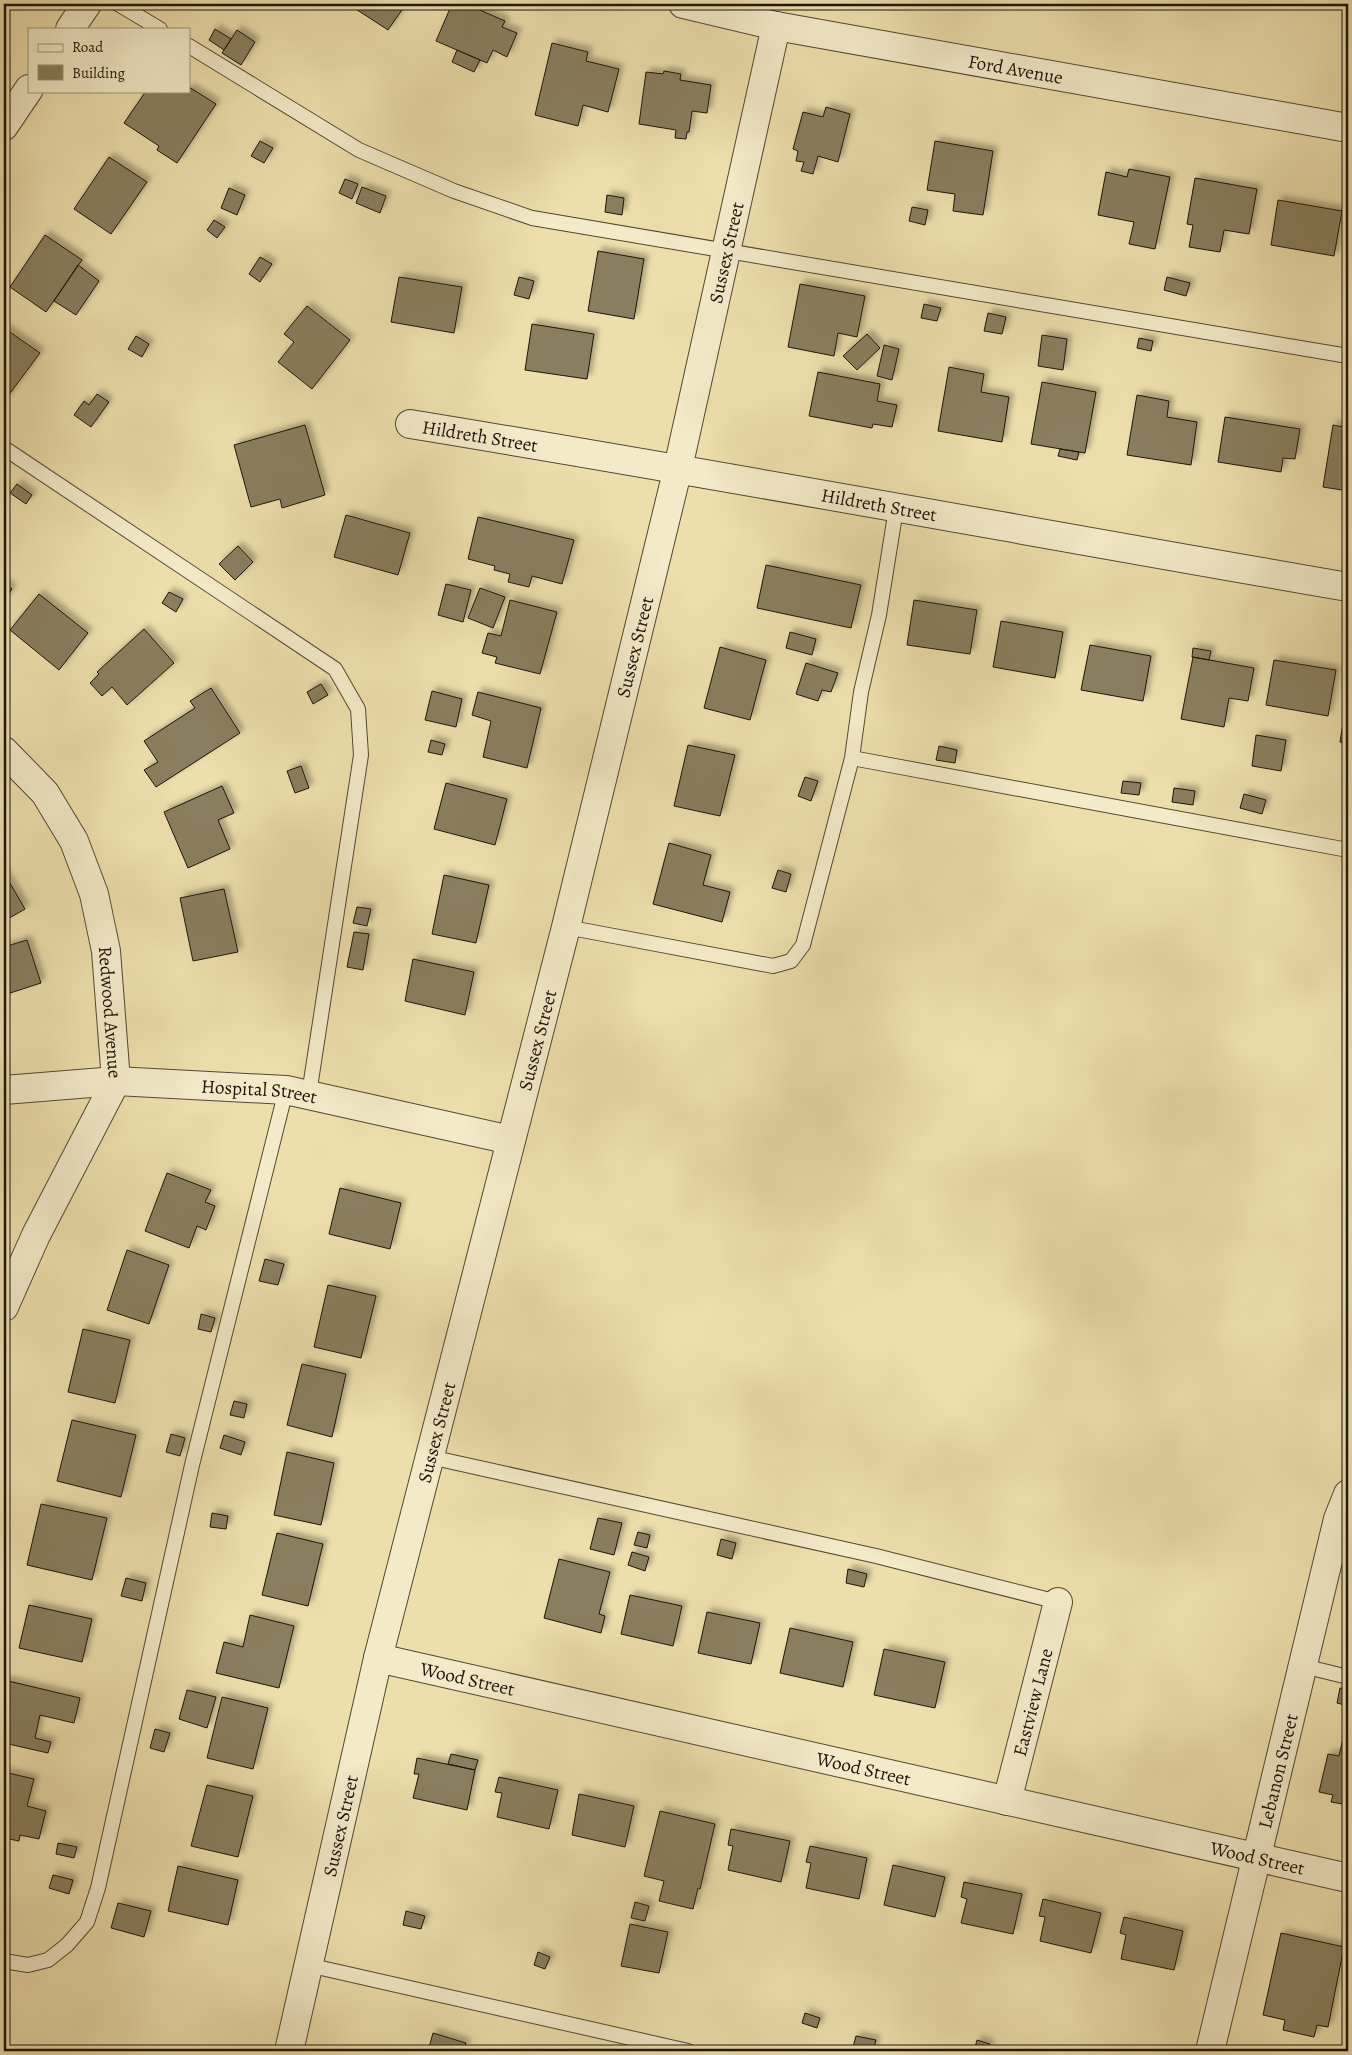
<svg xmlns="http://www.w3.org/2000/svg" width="1352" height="2055" font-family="Alegreya,serif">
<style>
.building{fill:#897e5e;stroke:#1d150a;filter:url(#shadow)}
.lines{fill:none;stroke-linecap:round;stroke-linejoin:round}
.lane-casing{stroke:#514832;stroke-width:16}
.street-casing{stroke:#514832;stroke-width:30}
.lane{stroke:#f3eac9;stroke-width:14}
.street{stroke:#f3eac9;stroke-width:28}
.labels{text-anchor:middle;stroke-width:4;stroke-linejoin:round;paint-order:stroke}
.street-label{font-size:19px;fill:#1d150a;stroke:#f3eac9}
</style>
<defs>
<filter id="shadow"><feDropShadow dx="4.5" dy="-4.5" stdDeviation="2.5" flood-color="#0004"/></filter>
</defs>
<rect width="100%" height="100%" fill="#eddfac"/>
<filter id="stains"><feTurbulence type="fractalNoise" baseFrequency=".004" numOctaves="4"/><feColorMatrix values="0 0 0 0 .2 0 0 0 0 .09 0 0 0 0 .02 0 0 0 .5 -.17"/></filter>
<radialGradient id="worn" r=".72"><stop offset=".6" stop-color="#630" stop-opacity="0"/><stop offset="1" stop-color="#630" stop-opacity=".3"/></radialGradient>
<path class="building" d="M348,4H406L388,30Z
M452,4H466L505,21L502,27L517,33L507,57L493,50L487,63L436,41Z
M215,29L231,39L224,50L209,40Z
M237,30L255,42L241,65L222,53Z
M552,43L588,52L586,61L619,69L608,112L583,105L578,126L535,115Z
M457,50L480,60L474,72L452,62Z
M664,71L681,74L680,80L711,85L707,113L692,111L689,132H687L686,139L675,138L676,130L639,124L646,72L663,74Z
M189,87L216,104L177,163L157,150L159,146L124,123L146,91H189Z
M826,107L850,114L838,162L818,156L813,174L801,171L804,162L796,161L798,151L793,149L803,112L823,117Z
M260,141L273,148L264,163L251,156Z
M935,141L993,151L983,215L953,211L955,194L927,190Z
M109,157L147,182L111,234L74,209Z
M1129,169L1170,177L1155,249L1129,244L1134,222L1098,215L1106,172L1127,177Z
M1195,178L1257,189L1249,234L1224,230L1220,252L1189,247L1193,225L1187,224Z
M345,179L358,184L352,199L339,193Z
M362,187L386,196L380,213L356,203Z
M229,188L245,195L237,215L221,208Z
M607,195L624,198L622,215L605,212Z
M1278,200L1342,211L1334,256L1271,245Z
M912,207L928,210L925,225L909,221Z
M214,220L225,227L217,238L207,230Z
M45,235L82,260L46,312L10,287Z
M598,251L644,259L634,319L588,311Z
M260,257L272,264L260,282L249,274Z
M78,265L99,281L76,315L54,301Z
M399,277L462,287L454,333L391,322Z
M519,277L534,281L529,299L514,295Z
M1167,277L1190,283L1186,296L1164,290Z
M800,284L865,296L857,337L838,333L834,356L788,347Z
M924,304L941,308L937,321L921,318Z
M307,306L350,340L312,389L278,362L294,342L284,334Z
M988,313L1006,317L1002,334L984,331Z
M532,324L594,334L587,379L525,370Z
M4,328L40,353L5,400L4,399Z
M867,334L880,348L857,370L843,356Z
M1042,335L1067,339L1063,370L1038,366Z
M136,336L149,344L142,357L128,349Z
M1139,338L1153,341L1151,351L1137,348Z
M884,345L899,349L892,380L877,376Z
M949,367L984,374L981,392L1009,397L1002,442L938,431Z
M818,372L880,384L877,401L897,405L892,427L873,424L872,428L809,416Z
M1042,382L1096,392L1085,453L1031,444Z
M97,394L109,402L91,427L74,415L84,401L89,405Z
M1137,395L1169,401L1167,417L1197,422L1191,465L1127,455Z
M1225,417L1300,429L1295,459L1283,458L1281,472L1218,462Z
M305,425L325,495L282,508L280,499L251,507L234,445Z
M1333,425L1348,428V491L1323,487Z
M1060,449L1079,452L1077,460L1058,456Z
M17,484L32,495L26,504L10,493Z
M346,515L410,533L398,575L334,557Z
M478,517L574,540L562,584L532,576L529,587L508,582L510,574L494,570L495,566L468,559Z
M238,546L253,562L235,580L219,564Z
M766,565L861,585L851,628L757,608Z
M4,583L12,589L4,601Z
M446,584L471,590L463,622L438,615Z
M480,588L505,597L493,628L468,618Z
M169,592L183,599L176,612L162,603Z
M39,594L88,633L59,670L10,630Z
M510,600L557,612L540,674L495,663L497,657L482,653L488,633L501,636Z
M914,600L977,610L970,654L907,645Z
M1001,621L1063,632L1055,678L993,667Z
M144,629L174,663L127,705L112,687L102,696L90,683L99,674L97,672Z
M790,632L816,639L812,655L786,648Z
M1090,645L1151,656L1143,701L1081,690Z
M720,647L766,660L750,720L704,708Z
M1193,648L1211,651L1209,660L1192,657Z
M1193,657L1254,668L1248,701L1229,698L1224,727L1181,719Z
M1274,660L1336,670L1328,716L1266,705Z
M806,663L838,673L831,692L822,690L818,701L796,694Z
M321,684L328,695L313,704L307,692Z
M211,688L240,733L156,787L144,770L158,762L144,741L195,708L190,701Z
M432,691L462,699L456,727L425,720Z
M1348,691V743L1340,742Z
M478,692L541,708L527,768L483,757L491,721L472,715Z
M1256,735L1286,740L1281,771L1252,766Z
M431,740L445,744L442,755L428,752Z
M688,745L735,755L720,816L674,806Z
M939,746L957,750L955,763L936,760Z
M301,766L309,788L295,793L287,771Z
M805,777L818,781L811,801L798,796Z
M1123,781L1141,783L1139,795L1121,793Z
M446,783L507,799L495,845L434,829Z
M222,786L234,813L218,820L230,849L188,868L164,812Z
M1174,788L1195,791L1193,805L1172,802Z
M1244,794L1266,800L1262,814L1240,808Z
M669,843L711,855L703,885L730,892L722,922L653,904Z
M778,870L791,874L786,892L772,888Z
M4,873L25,909L4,921Z
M444,875L489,885L476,943L432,934Z
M224,889L238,952L193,961L180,898Z
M357,907L371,909L367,926L353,923Z
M354,932L369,934L363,970L347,967Z
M27,940L41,983L4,995V947Z
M413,959L474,972L465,1015L405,1001Z
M167,1173L211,1190L205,1202L215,1206L206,1230L197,1226L189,1248L145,1231Z
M340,1188L401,1203L390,1249L329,1234Z
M127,1250L169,1265L149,1324L107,1310Z
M265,1259L284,1264L278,1285L259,1281Z
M328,1285L376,1296L361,1358L314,1347Z
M201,1314L215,1318L211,1332L198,1329Z
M83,1329L130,1340L115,1403L68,1392Z
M302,1364L346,1374L332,1437L287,1425Z
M234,1401L247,1404L244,1418L230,1415Z
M72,1420L136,1435L121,1497L57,1481Z
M171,1434L185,1438L180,1456L166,1452Z
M224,1435L245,1442L241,1455L220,1448Z
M287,1452L334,1463L321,1525L274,1515Z
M41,1504L107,1518L92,1580L27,1565Z
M212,1513L228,1516L226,1529L210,1527Z
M598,1518L622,1523L614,1555L590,1549Z
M638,1532L650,1535L647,1548L634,1545Z
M277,1533L323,1544L308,1606L262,1595Z
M721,1539L736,1543L732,1559L717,1555Z
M632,1552L649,1557L645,1571L628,1565Z
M559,1559L610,1572L599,1614L605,1616L601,1633L544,1618Z
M848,1569L867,1574L864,1587L846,1583Z
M126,1578L146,1583L142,1601L121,1596Z
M630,1595L682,1606L673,1646L621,1634Z
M29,1605L92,1619L82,1662L19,1648Z
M707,1612L760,1623L751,1664L698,1653Z
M250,1615L294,1626L279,1688L216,1673L224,1642L243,1647Z
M790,1628L853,1642L843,1687L780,1673Z
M884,1649L945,1662L935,1708L874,1695Z
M4,1680L80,1698L74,1723L40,1715L35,1738L51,1742L48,1753L4,1743Z
M1340,1688L1348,1690V1706L1337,1703Z
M187,1690L216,1697L207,1728L179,1719Z
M222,1697L268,1708L253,1769L207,1758Z
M155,1729L170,1733L164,1752L150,1748Z
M1345,1729L1348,1730V1805L1331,1802L1333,1795L1319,1792L1328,1754L1339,1756Z
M451,1754L478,1760L475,1770L448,1764Z
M417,1758L475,1770L467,1810L413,1798L419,1774H414Z
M4,1772L34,1779L27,1806L46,1811L39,1839L20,1835L19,1841L4,1838Z
M499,1777L558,1790L549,1829L497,1817L502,1793L495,1792Z
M207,1785L253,1796L238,1857L191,1846Z
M579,1794L634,1806L625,1847L572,1835Z
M660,1811L715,1824L700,1889L698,1888L693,1909L659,1901L664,1881L644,1876Z
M731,1829L790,1841L781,1882L728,1870L733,1846L728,1845Z
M58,1843L77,1847L74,1858L56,1854Z
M810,1846L867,1858L859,1899L806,1888L811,1863L806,1862Z
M893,1865L945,1877L935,1917L884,1905Z
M178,1866L238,1880L228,1925L168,1911Z
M53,1875L73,1880L69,1894L49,1888Z
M964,1882L1022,1894L1013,1934L961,1923L967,1899L961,1897Z
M1043,1899L1101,1913L1091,1953L1040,1941L1045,1917L1039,1916Z
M635,1902L649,1906L645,1921L631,1918Z
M118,1903L151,1911L144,1937L111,1928Z
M406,1911L425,1916L421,1929L403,1925Z
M1124,1917L1183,1931L1174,1970L1121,1959L1126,1935L1120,1933Z
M630,1924L668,1932L659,1973L621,1966Z
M1281,1933L1344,1947L1328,2027L1317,2025L1314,2037L1283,2030L1285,2020L1263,2015Z
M538,1952L550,1957L545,1969L534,1965Z
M805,2013L820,2018L817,2028L802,2023Z
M433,2033L466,2043L463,2051H428Z
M856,2036L876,2040L873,2051L853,2047Z
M977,2040L990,2044L988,2051H974Z"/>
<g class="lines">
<defs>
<path id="lane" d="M118,4L160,29
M189,46L359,150L454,191L532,218L1348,356
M4,448L335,669L358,709L361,755L309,1094
M896,509L879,615L861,692L852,758L1348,850
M566,927L773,966L791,961L803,945L852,758
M430,1457L876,1556L1058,1602
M1303,1666L1348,1677
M4,1961L28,1965L48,1960L67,1945L87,1922L98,1888L192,1465L286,1090
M308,1965L688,2051"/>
<g id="street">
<path id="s1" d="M683,4L776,26L1348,128"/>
<path d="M70,29L87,4"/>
<path d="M4,126L29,89"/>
<path id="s2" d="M410,424C723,475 1035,533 1348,587"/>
<path id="s3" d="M4,751L45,793L74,841L94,894L106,951L116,1081L36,1235L4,1307"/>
<path id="s4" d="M4,1090L116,1081L286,1090L511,1140"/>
<path id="s5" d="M378,1658L1348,1878"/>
<path id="s6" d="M1007,1801L1058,1602"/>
<path id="s7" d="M289,2051L378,1658L566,927L678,468L776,26"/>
<path id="s8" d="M1210,2051L1338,1519L1348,1494"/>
</g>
</defs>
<use href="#lane" class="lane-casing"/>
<use href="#street" class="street-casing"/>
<use href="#lane" class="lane"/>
<use href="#street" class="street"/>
</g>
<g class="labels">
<g class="street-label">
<text dy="7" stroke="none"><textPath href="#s1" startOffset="339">Ford Avenue</textPath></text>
<text dy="7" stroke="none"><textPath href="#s7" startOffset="1851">Sussex Street</textPath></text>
<text dy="7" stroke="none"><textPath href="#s2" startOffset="71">Hildreth Street</textPath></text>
<text dy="7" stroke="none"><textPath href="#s2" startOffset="476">Hildreth Street</textPath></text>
<text dy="7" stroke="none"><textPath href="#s7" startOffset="1446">Sussex Street</textPath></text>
<text dy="7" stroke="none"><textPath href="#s3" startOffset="291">Redwood Avenue</textPath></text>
<text dy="7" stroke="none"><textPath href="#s7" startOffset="1041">Sussex Street</textPath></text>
<text dy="7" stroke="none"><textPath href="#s4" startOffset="256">Hospital Street</textPath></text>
<text dy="7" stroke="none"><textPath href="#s7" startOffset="636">Sussex Street</textPath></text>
<text dy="7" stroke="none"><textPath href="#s5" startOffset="92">Wood Street</textPath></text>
<text dy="7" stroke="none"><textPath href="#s6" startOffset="102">Eastview Lane</textPath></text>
<text dy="7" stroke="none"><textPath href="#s5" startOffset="498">Wood Street</textPath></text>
<text dy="7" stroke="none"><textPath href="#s8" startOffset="288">Lebanon Street</textPath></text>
<text dy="7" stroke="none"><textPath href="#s7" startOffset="231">Sussex Street</textPath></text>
<text dy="7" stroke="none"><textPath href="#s5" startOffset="902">Wood Street</textPath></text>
</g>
</g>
<rect width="1352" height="2055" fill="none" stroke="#eddfac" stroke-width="20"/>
<rect x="5" y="5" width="1342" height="2045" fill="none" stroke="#1d150a" stroke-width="2.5"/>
<rect x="10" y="10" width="1332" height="2035" fill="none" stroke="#1d150a"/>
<rect x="28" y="28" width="162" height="65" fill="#f3eac9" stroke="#9d957d"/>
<rect x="38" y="44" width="25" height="8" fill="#f3eac9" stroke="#9d957d"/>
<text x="72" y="52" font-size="15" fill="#1d150a">Road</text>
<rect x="38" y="65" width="25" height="15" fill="#897e5e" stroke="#9d957d"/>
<text x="72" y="78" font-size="15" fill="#1d150a">Building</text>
<rect width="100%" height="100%" filter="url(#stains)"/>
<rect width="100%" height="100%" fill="url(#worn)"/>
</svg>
